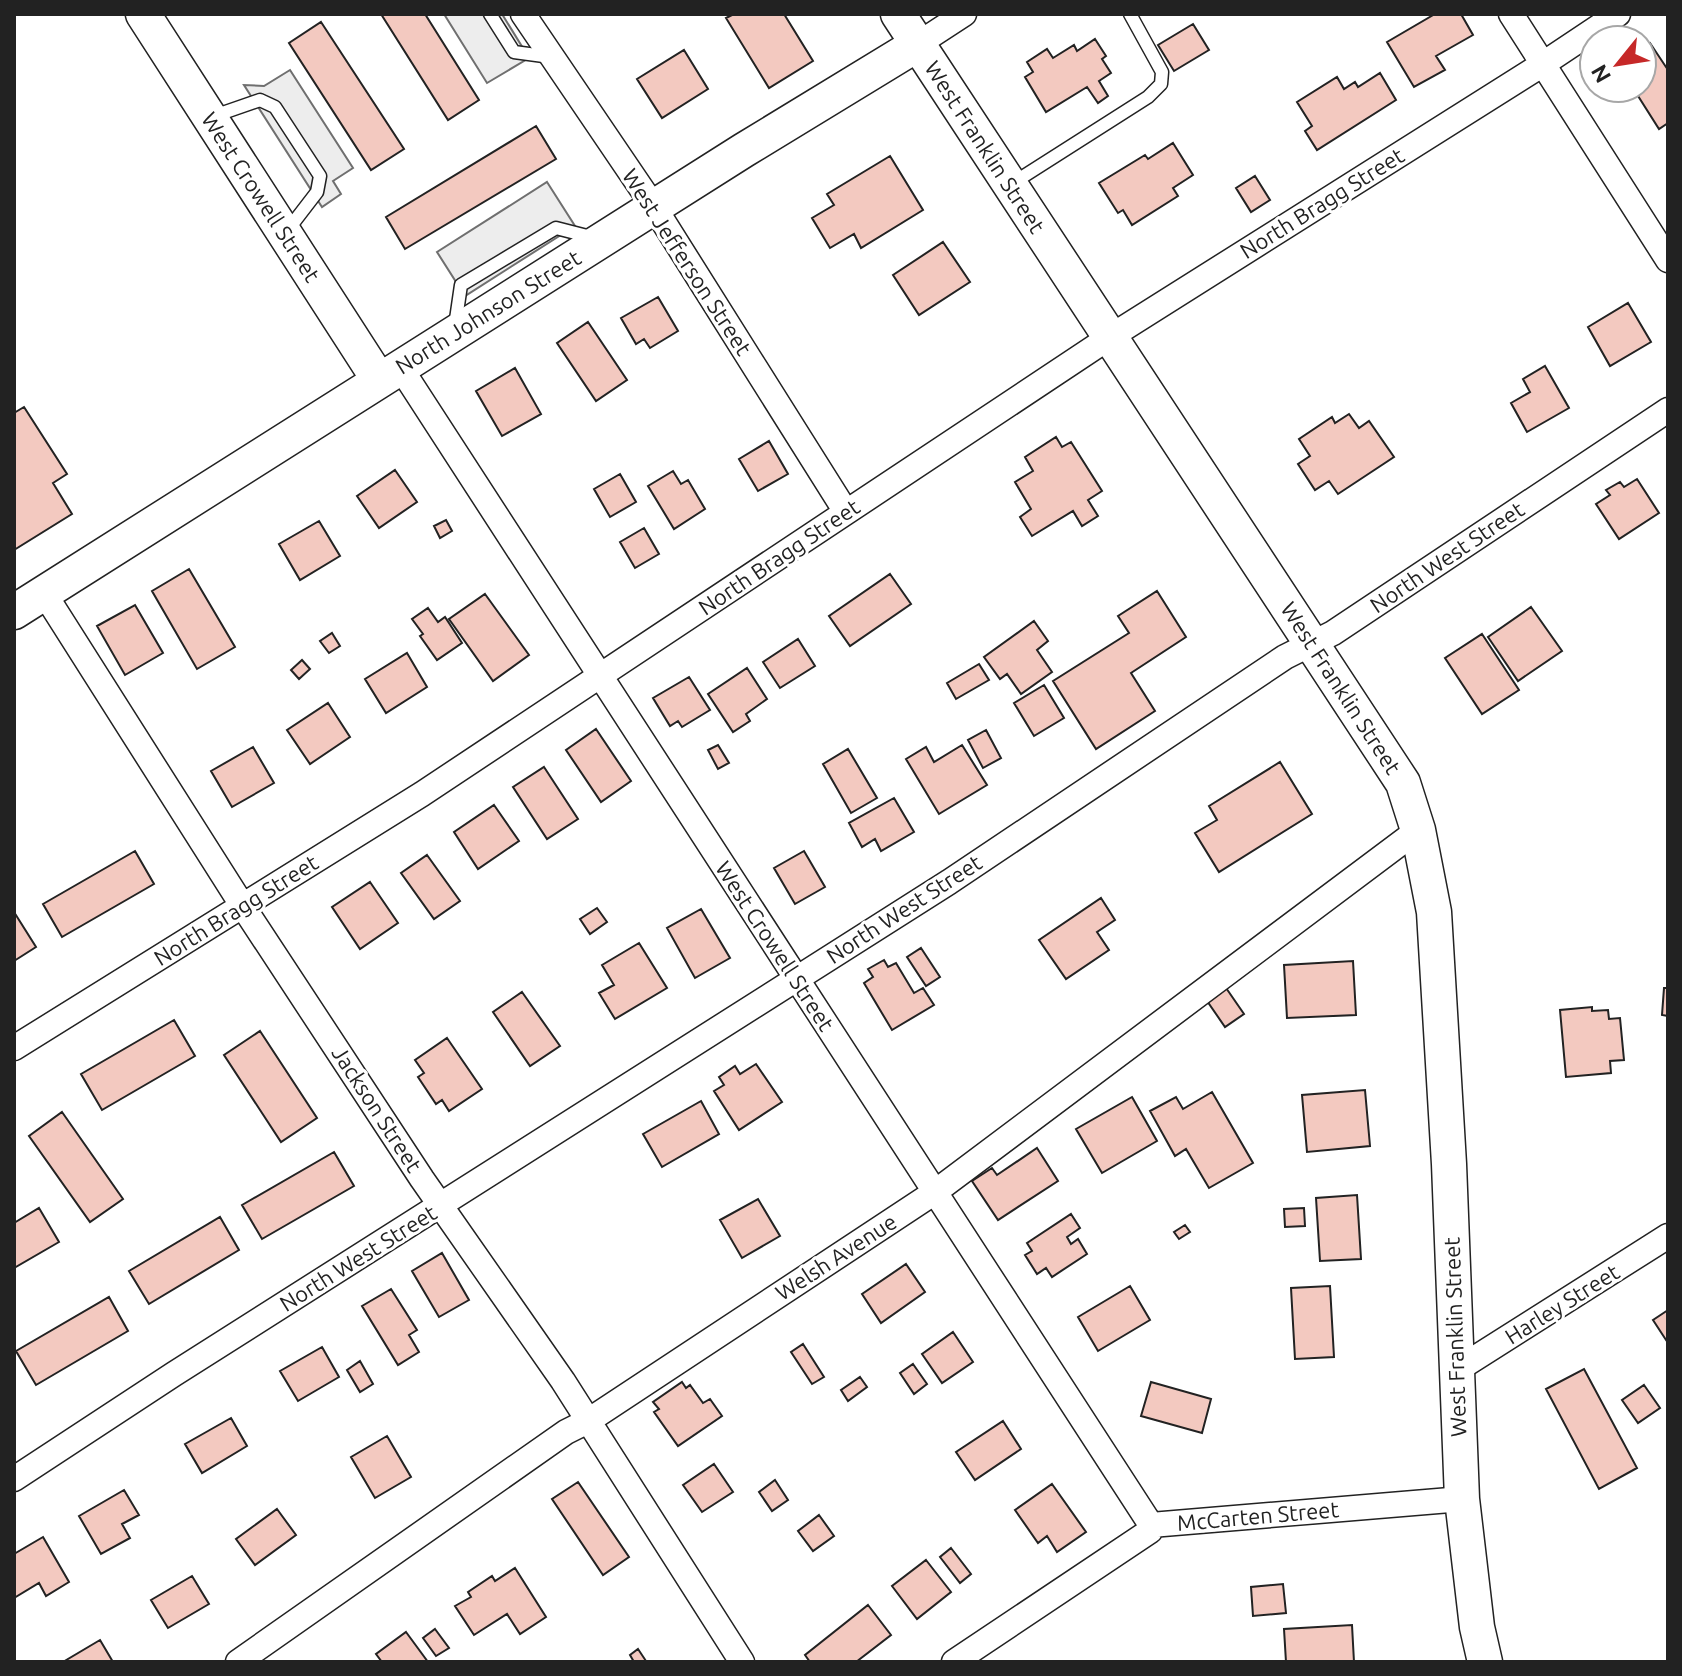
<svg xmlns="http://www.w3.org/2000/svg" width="1682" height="1676" font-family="Ubuntu,sans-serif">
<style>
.parking{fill:#ededed;stroke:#6f6f6f;stroke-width:2}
.building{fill:#f3c9c0;stroke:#222;stroke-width:2}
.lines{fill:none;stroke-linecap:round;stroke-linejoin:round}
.lane-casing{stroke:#222;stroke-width:15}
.street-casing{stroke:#222;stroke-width:27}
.secondary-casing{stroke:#222;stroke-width:37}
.lane{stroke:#fff;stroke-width:12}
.street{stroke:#fff;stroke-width:24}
.secondary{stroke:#fff;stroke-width:34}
.labels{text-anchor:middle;stroke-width:6;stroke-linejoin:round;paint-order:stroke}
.street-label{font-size:22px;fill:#222;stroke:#fff}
</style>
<rect width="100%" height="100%" fill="#fff"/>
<path class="parking" d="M444,14H502L529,58L487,83Z
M290,70L353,168L333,181L341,194L322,207L244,85L264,86Z
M547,182L575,226L465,296L437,252Z"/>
<path class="building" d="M381,14H425L479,100L448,120Z
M734,14H784L813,61L769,88L726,18Z
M1435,14H1461L1473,35L1436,56L1445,70L1414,87L1387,42Z
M321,22L404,149L371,170L289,43Z
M1193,24L1209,50L1174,71L1158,45Z
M1095,39L1106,56L1102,59L1111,73L1099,81L1108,96L1098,103L1087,87L1046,112L1025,77L1033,72L1027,62L1047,49L1053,58L1074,45L1077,51Z
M1650,43L1668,70V123L1659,129L1633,88H1642V48Z
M684,50L708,89L662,118L637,79Z
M1380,73L1396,100L1317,150L1305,131L1312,126L1297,102L1337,77L1344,89L1355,82L1358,87Z
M536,126L556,159L405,249L386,217Z
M1173,143L1193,175L1173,188L1178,196L1132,225L1123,210L1118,213L1099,183L1145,155L1148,159Z
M890,156L923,210L861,248L854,234L830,248L812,218L834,205L827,194Z
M1255,176L1270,200L1251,212L1236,188Z
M943,242L970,282L919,315L893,275Z
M658,297L678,331L650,348L644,339L636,344L621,318Z
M1628,303L1651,342L1610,366L1588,327Z
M588,322L627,380L596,401L557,343Z
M1545,366L1569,408L1527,432L1511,403L1530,392L1523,379Z
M515,368L541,414L502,436L476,391Z
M24,407L67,474L53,483L72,514L14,550V413Z
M1349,414L1359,428L1369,421L1394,457L1338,494L1329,481L1315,490L1298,464L1310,456L1299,439L1332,417L1335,423Z
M1056,437L1062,447L1071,442L1102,491L1088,500L1098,516L1082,526L1073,511L1032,536L1020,517L1031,509L1015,482L1033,471L1025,457Z
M769,441L788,474L758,491L739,459Z
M395,470L417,502L379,528L357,496Z
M673,471L681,484L688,480L705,509L674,529L648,486Z
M620,474L636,502L610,517L594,489Z
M1637,479L1659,513L1619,539L1596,504L1610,495L1606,490L1620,482L1624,487Z
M446,520L452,531L440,538L434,526Z
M319,521L340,556L300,580L279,544Z
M644,528L659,554L635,568L620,542Z
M189,569L235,647L197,669L152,591Z
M890,574L911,604L850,646L829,616Z
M1157,591L1186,637L1131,673L1155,711L1096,749L1053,681L1129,633L1118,616Z
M485,594L529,655L493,681L449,619Z
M135,605L163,653L125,675L97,626Z
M1531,607L1562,651L1518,681L1488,637Z
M428,608L438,622L445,617L462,643L437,660L420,636L423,634L412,619Z
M1034,621L1048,641L1037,650L1052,672L1021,694L1007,674L1000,679L984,657Z
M332,633L340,646L329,653L320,641Z
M1482,634L1519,690L1482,714L1445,658Z
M798,639L815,666L780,688L763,662Z
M407,653L427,687L386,713L365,679Z
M302,660L310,669L299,679L291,670Z
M979,664L989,680L956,699L947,683Z
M747,668L767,699L746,714L750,721L733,732L708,694Z
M689,677L710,710L682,727L678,721L670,726L653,698Z
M1044,685L1064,718L1034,736L1014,703Z
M328,703L350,737L310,764L287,730Z
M596,729L631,781L601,802L566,750Z
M986,730L1001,758L983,768L968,740Z
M718,745L729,763L718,769L708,750Z
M962,745L987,785L939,814L906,759L926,747L934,762Z
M253,747L274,783L232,807L211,771Z
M848,749L877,798L851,813L823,764Z
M1280,762L1312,814L1219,872L1195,833L1217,820L1209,806Z
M544,767L578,819L547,839L513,787Z
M894,798L914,832L881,851L875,839L862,847L849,823Z
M494,805L519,841L478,869L454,832Z
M135,851L154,884L62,937L43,904Z
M804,851L825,887L795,904L774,868Z
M427,855L460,901L434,919L401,873Z
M370,882L398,923L360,949L332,907Z
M1101,898L1115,920L1097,932L1109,950L1066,979L1039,940Z
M597,908L607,922L590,934L580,919Z
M701,909L730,958L695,978L667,928Z
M14,912L36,947L14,961Z
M639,943L667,988L615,1019L599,993L614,985L602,965Z
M921,948L940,977L926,986L907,957Z
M884,960L888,967L896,963L914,993L923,988L934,1005L892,1030L864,983L873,977L868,969Z
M1353,961L1356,1015L1287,1018L1284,965Z
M1224,985L1244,1014L1225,1027L1205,998Z
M1664,988H1668V1016L1662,1015Z
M522,992L560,1046L530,1066L493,1012Z
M1592,1007V1011L1608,1010L1609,1019L1620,1018L1624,1060L1610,1061L1611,1073L1566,1077L1560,1010Z
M174,1020L195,1056L102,1110L81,1074Z
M260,1031L317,1118L281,1142L224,1055Z
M447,1038L482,1089L449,1111L442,1100L436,1104L418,1077L424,1073L415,1060Z
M756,1064L782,1102L739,1130L714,1091L724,1085L719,1077L735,1066L740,1074Z
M1365,1090L1370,1146L1307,1152L1302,1095Z
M1212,1092L1253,1163L1209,1188L1186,1149L1175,1156L1150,1111L1176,1097L1183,1109Z
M1132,1097L1157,1141L1102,1173L1076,1129Z
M701,1101L719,1134L662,1167L643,1134Z
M62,1112L123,1199L90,1222L29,1136Z
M1037,1148L1058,1181L998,1220L972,1181L992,1168L997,1175Z
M334,1152L354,1186L262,1239L242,1205Z
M1357,1195L1361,1259L1320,1261L1316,1198Z
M758,1199L780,1236L742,1258L720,1220Z
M39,1208L59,1242L14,1268V1223Z
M1304,1208L1305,1226L1285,1227L1284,1209Z
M1071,1214L1080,1228L1067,1237L1071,1244L1078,1239L1087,1254L1052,1277L1046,1268L1037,1274L1025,1255L1032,1251L1027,1243Z
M220,1217L239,1250L149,1304L129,1271Z
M1185,1225L1190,1232L1179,1239L1174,1232Z
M442,1253L469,1300L439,1317L412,1271Z
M906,1264L925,1292L881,1323L862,1294Z
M1130,1286L1150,1320L1098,1351L1078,1317Z
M1330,1286L1334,1357L1295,1359L1291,1288Z
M391,1289L417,1330L409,1335L419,1352L398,1365L362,1306Z
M109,1297L128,1331L36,1385L16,1351Z
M1668,1310V1343L1653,1320Z
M953,1332L973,1362L942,1383L922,1354Z
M803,1344L824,1377L812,1384L791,1352Z
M322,1347L339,1377L298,1401L280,1371Z
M360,1361L373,1384L360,1392L347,1370Z
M913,1364L927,1384L914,1394L900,1373Z
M1584,1369L1637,1468L1599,1489L1546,1389Z
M860,1377L867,1387L848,1401L841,1390Z
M682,1382L686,1388L690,1385L703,1403L710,1399L722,1416L678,1446L654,1412L659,1409L653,1402Z
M1151,1382L1211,1399L1202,1433L1141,1416Z
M1644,1385L1660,1408L1638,1423L1622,1400Z
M231,1418L247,1446L202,1473L185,1444Z
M1003,1421L1021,1449L975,1480L956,1452Z
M387,1436L411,1477L375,1498L351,1457Z
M714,1464L733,1492L702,1512L683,1485Z
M775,1480L788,1500L772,1511L759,1492Z
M578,1482L629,1557L603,1575L552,1499Z
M1052,1484L1086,1532L1057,1552L1047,1536L1038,1543L1015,1510Z
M124,1490L139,1515L122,1524L130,1538L101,1554L79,1516Z
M277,1509L296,1535L255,1565L236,1539Z
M819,1515L834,1536L813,1551L798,1531Z
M43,1537L69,1582L46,1596L39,1583L14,1598V1554Z
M951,1548L971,1574L960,1583L940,1557Z
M926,1560L951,1592L917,1619L892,1586Z
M515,1568L546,1617L520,1634L507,1614L474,1635L455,1606L471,1597L468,1592L492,1576L495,1581Z
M192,1576L209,1604L168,1628L151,1600Z
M1283,1584L1286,1613L1253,1616L1251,1587Z
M868,1605L891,1635L856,1662H810L805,1655Z
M1352,1625L1354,1662H1286L1284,1629Z
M435,1629L449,1648L436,1656L423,1638Z
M406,1632L428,1662H382L376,1654Z
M100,1640L113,1662H63Z
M638,1649L646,1661L644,1662H634L630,1655Z"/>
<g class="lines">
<defs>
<path id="lane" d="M490,14L514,52L551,57
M211,117L260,100L275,107L320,176L317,192L287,231
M1013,183L1148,97L1161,84L1162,72L1130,14
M455,326L461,285L556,228L595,238"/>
<path id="street" d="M523,14L654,207L846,512
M1511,14L1668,260
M918,44L964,14
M400,367L1151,1525
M44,593L242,905L422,1179L563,1381L742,1662
M14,1048L422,794L1110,337L1543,64L1618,14
M1455,1371L1668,1236
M14,1479L174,1374L949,882L1285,657L1333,633L1668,410
M238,1662L566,1432L588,1421L935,1192L1418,830
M954,1662L1150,1531L1151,1525L1462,1499"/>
<path id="secondary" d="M143,14L379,380
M898,14L1403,783L1418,830L1434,912L1449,1164L1462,1499L1477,1627L1485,1662
M14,612L744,150L918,44"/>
</defs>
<use href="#lane" class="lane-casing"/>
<use href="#street" class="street-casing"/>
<use href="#secondary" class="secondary-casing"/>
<use href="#lane" class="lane"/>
<use href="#street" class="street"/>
<use href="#secondary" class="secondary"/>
</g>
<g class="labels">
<g class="street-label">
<text transform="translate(985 147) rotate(57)" y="8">West Franklin Street</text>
<text transform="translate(261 197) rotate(57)" y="8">West Crowell Street</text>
<text transform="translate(1322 203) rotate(-32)" y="8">North Bragg Street</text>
<text transform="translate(687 262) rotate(57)" y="8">West Jefferson Street</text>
<text transform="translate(488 312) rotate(-32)" y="8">North Johnson Street</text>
<text transform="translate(779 557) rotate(-34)" y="8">North Bragg Street</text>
<text transform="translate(1447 557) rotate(-34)" y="8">North West Street</text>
<text transform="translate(1341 688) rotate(57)" y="8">West Franklin Street</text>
<text transform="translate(904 909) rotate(-33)" y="8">North West Street</text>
<text transform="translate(236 910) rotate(-32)" y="8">North Bragg Street</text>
<text transform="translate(775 946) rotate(57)" y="8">West Crowell Street</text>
<text transform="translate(377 1109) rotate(57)" y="8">Jackson Street</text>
<text transform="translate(836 1257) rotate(-33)" y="8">Welsh Avenue</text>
<text transform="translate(358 1258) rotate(-32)" y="8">North West Street</text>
<text transform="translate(1562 1304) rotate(-32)" y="8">Harley Street</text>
<text transform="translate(1455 1337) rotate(-92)" y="8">West Franklin Street</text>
<text transform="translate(1258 1516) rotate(-5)" y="8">McCarten Street</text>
</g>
</g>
<rect width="1682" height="1676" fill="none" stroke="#222222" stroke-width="32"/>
<g transform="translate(1618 64) rotate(240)"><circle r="38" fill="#ffffff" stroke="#a7a7a7" stroke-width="2"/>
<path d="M0-6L14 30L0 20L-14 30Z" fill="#c62828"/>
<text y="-12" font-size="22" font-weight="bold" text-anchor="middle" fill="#222222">N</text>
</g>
</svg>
